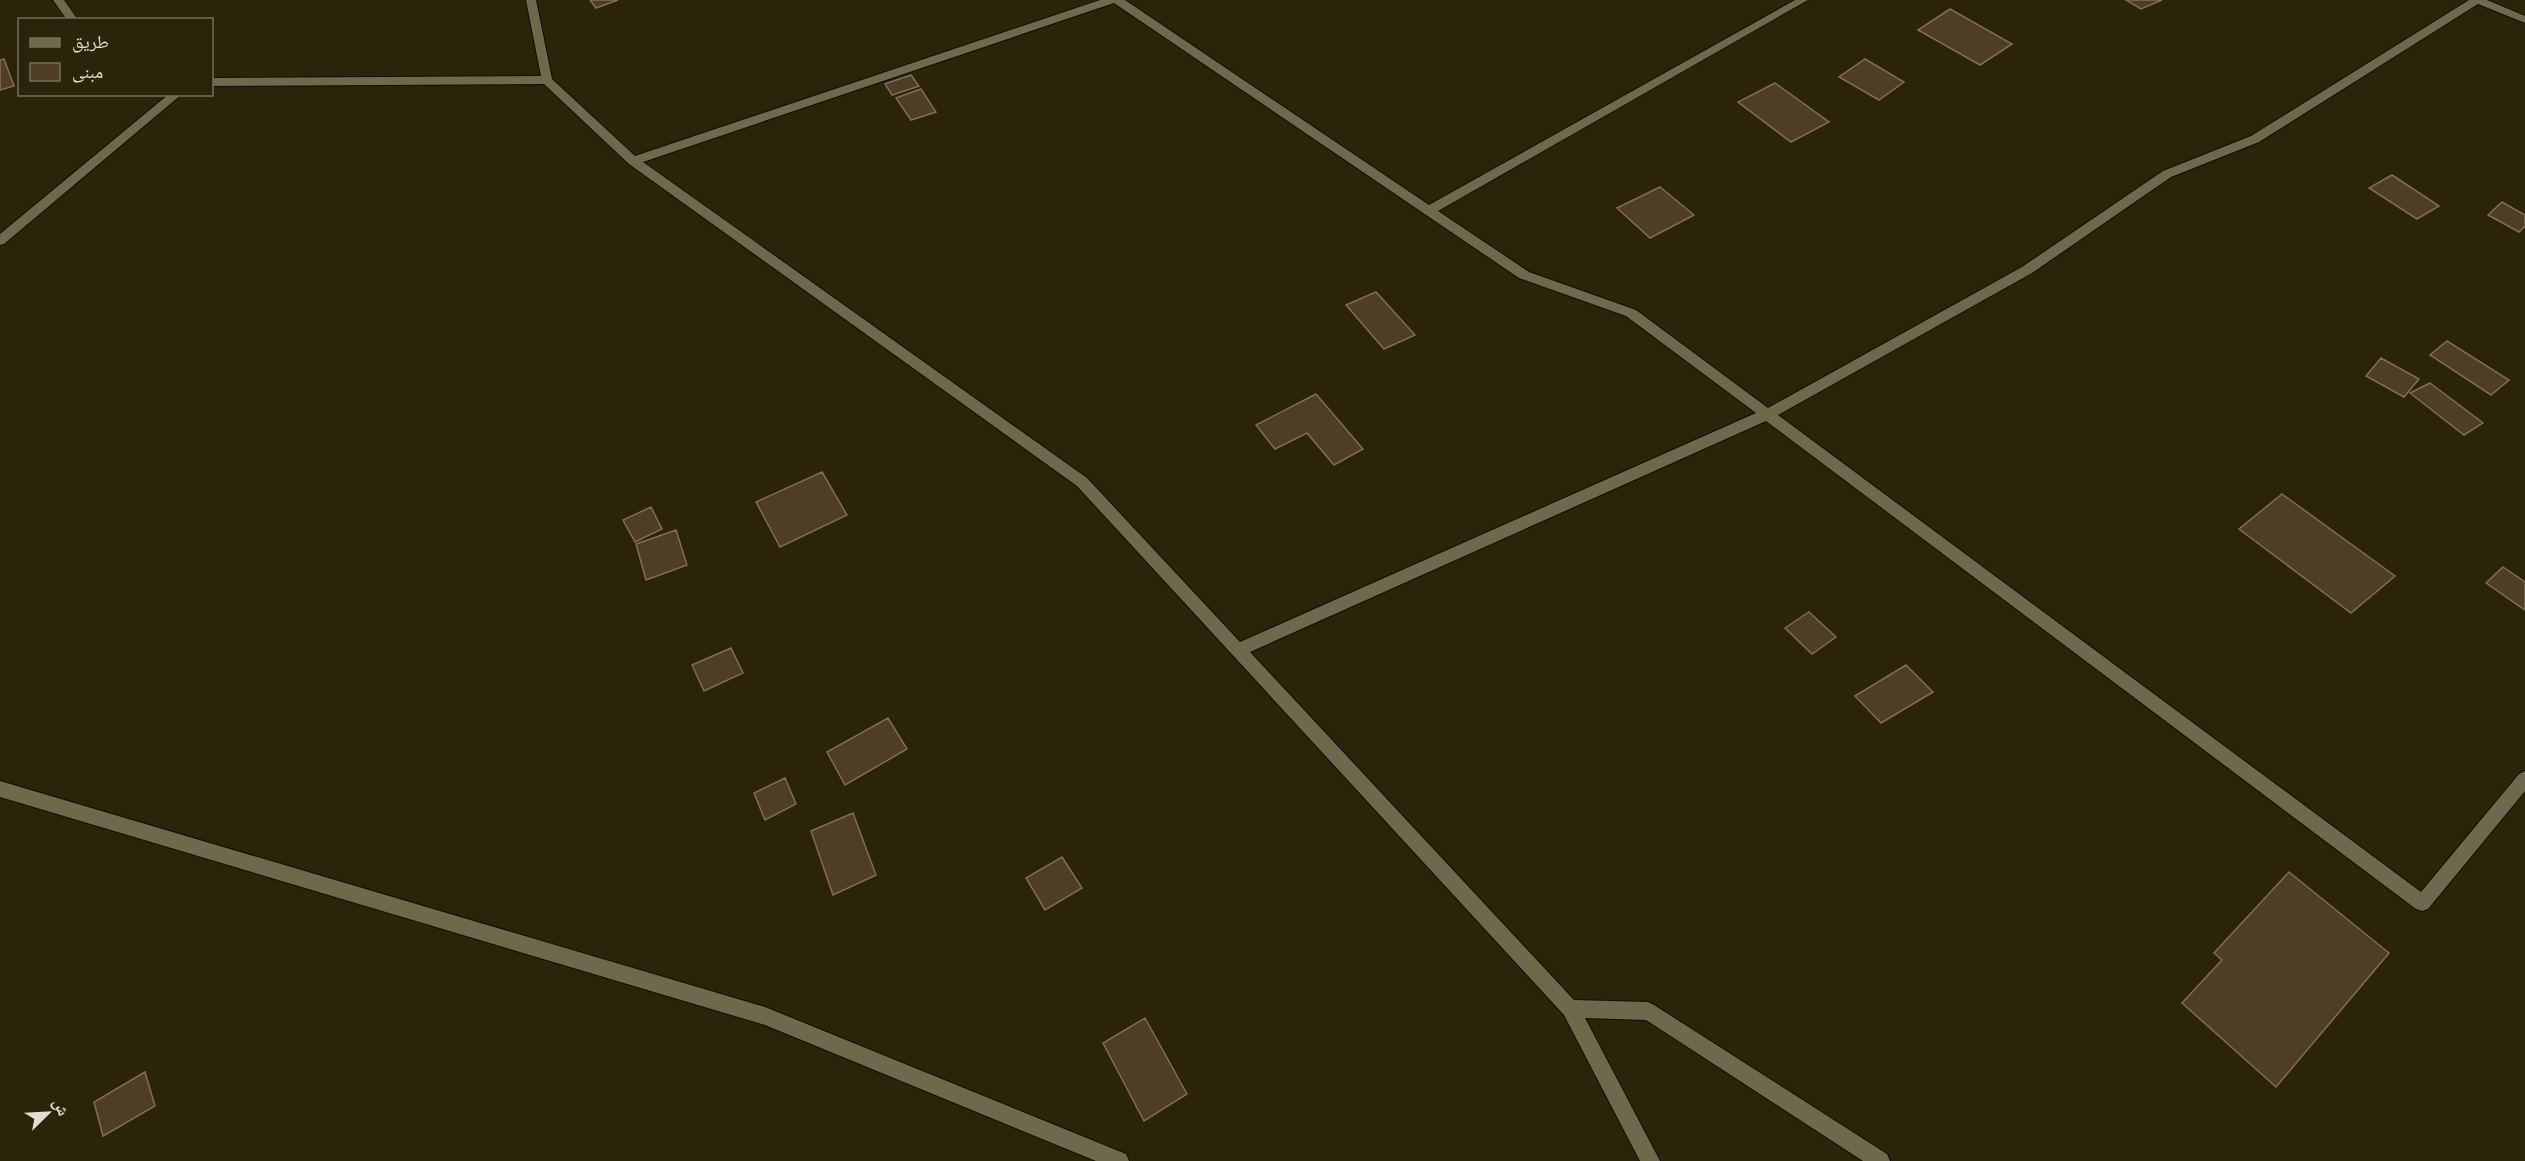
<svg xmlns="http://www.w3.org/2000/svg" width="2525" height="1161" font-family="Poppins,'Noto Naskh Arabic',sans-serif">
<style>
.building{fill:#4f3d28;stroke:#816d57;stroke-width:1.5}
.lines{fill:none;stroke-linecap:round;stroke-linejoin:round}
.minor-casing{stroke:#130d00;stroke-width:2}
.minor{fill:#6f684c;fill-rule:evenodd}
</style>
<rect width="100%" height="100%" fill="#2b240a"/>
<path class="building" d="M590,0H618L596,8Z
M2126,0H2162L2141,9Z
M1950,9L2012,44L1980,65L1918,30Z
M4,59L14,86L0,90V60Z
M1865,59L1904,82L1879,100L1839,77Z
M911,75L919,86L892,95L885,84Z
M1775,83L1829,122L1791,142L1738,102Z
M921,89L936,112L911,120L896,98Z
M2392,175L2439,206L2417,219L2369,188Z
M1660,187L1694,215L1650,238L1617,208Z
M2502,202L2525,215V226L2519,232L2488,215Z
M1376,292L1415,335L1384,349L1346,305Z
M2447,341L2509,380L2491,395L2430,355Z
M2381,358L2419,379L2404,397L2366,376Z
M2430,383L2483,423L2464,435L2410,393Z
M1316,394L1363,449L1334,465L1307,433L1275,449L1256,425Z
M822,472L847,515L780,547L756,502Z
M2282,494L2395,576L2351,613L2239,529Z
M651,507L662,529L635,542L623,520Z
M676,530L687,565L646,580L636,544Z
M2503,567L2525,582V610L2486,583Z
M1809,612L1836,637L1812,654L1785,628Z
M731,648L743,673L704,691L692,665Z
M1906,665L1933,692L1881,723L1855,696Z
M888,718L907,749L845,785L827,752Z
M785,778L796,804L765,820L754,793Z
M853,813L876,875L833,895L811,831Z
M1062,857L1082,888L1045,910L1026,878Z
M2289,872L2389,953L2276,1087L2182,1003L2222,960L2214,953Z
M1145,1018L1187,1094L1144,1121L1103,1043Z
M145,1072L155,1106L103,1136L94,1102Z"/>
<g class="lines">
<defs>
<path id="minor" d="M53,0H64L78,20H67Z
M526,0H536L552,79L635,156L1100,0H1125L1429,205L1795,0H1808L1438,211L1529,272L1636,310L1768,408L2022,267L2163,171L2251,136L2469,0H2487L2525,16V23L2478,4L2259,142L2171,177L2032,273L1778,415L2421,892L2519,774L2525,771V791L2428,909L2422,911L2416,909L1766,421L1250,652L1574,1000L1648,1002L1654,1005L1887,1154L1890,1161H1863L1646,1020L1585,1018L1660,1161H1640L1564,1015L1077,486L629,164L544,84L212,86V78L541,76ZM1114,3L1519,278L1626,316L1756,413L1240,642L1087,478L643,162Z
M169,94H182L4,244L0,245V234Z
M0,781L765,1007L1126,1154L1129,1161H1096L765,1025L0,797Z"/>
</defs>
<use href="#minor" class="minor-casing"/>
<use href="#minor" class="minor"/>
</g>
<rect x="18" y="18" width="195" height="78" fill="#2b240a" stroke="#746e59" stroke-width="1.5"/>
<rect x="30" y="38" width="30" height="9" fill="#6f684c" stroke="#746e59" stroke-width="1.5"/>
<text x="72" y="48" font-size="18" fill="#e2decf">طريق</text>
<rect x="30" y="63" width="30" height="18" fill="#4f3d28" stroke="#746e59" stroke-width="1.5"/>
<text x="72" y="78" font-size="18" fill="#e2decf">مبنى</text>
<g transform="translate(48 1113) rotate(66)" stroke="#2b240a" stroke-width="4.5" paint-order="stroke">
<path d="M0-4.5L10 22L0 15L-10 22Z" fill="#e2decf"/>
<text y="-9" font-size="16" font-weight="bold" text-anchor="middle" fill="#e2decf">ش</text>
</g>
</svg>
